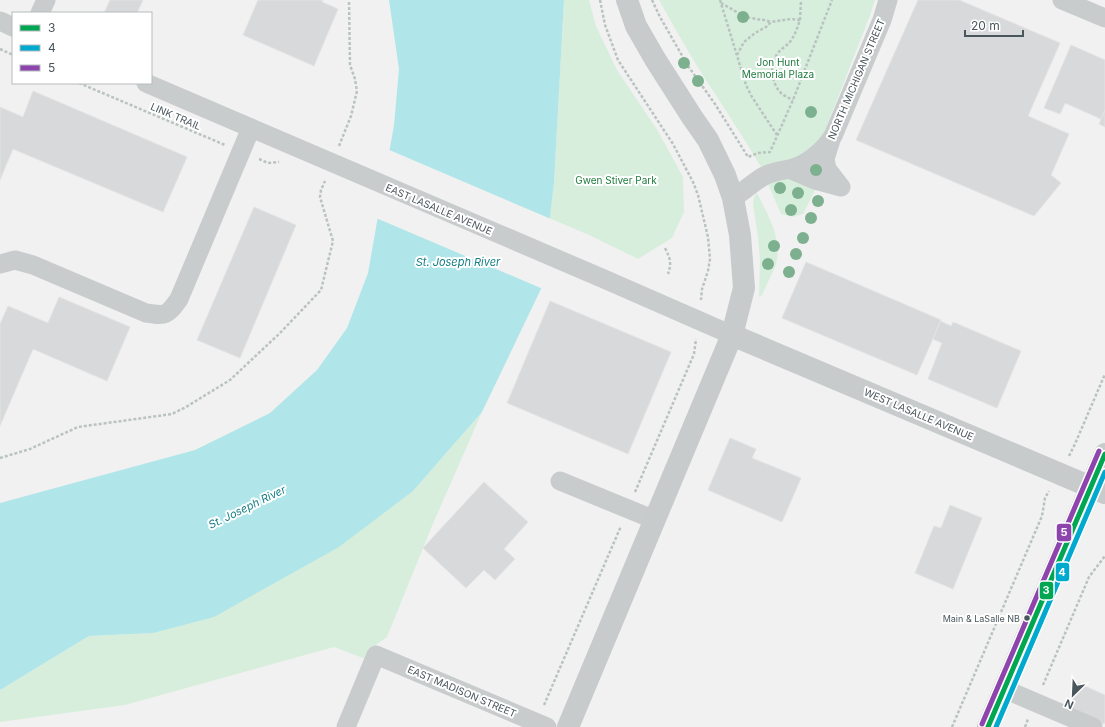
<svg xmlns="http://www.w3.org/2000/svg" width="1105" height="727" font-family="Inter,sans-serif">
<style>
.green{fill:#d8eedd}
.water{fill:#b0e6e9}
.pier{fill:#f2f1f1}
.building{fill:#d8d9da;stroke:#e3e3e4}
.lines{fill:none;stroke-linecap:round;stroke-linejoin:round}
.path{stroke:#b9c3bf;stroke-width:2.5;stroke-dasharray:3 2;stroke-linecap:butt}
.minor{stroke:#c9cccd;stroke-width:19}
.major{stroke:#c7cbcc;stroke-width:22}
.bus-1-casing{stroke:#fff;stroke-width:8}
.bus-2-casing{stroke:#fff;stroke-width:8}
.bus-3-casing{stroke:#fff;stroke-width:8}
.bus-1{stroke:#00a651;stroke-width:5}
.bus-2{stroke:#00a9ce;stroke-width:5}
.bus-3{stroke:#8e44ad;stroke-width:5}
.tree{fill:#7db08f}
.bus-dot{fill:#49565c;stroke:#fff;stroke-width:1.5}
.labels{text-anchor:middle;stroke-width:4;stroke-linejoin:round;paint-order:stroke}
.bus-label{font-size:9px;fill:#49565c;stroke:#fff;text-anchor:end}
.park-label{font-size:10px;fill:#1e7a3e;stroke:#fff}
.street-label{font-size:10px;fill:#49565c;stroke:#fff}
.water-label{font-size:11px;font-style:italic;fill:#167f85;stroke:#fff}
.line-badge{stroke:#fff;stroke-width:1.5}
.badge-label{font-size:11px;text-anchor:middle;font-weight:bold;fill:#fff}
</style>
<rect width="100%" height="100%" fill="#f2f1f1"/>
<path class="green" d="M564,0H589L596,26L617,70L658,131L683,177L684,212L672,238L638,259L589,235L549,218L554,183Z
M659,0H875L869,18L825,131C808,161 792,162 761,167C742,135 722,105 702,74C687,50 673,25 659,0Z
M787,178L816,188L803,214L793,217L781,214L768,184Z
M757,193C768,215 784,241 775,267C771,276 766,286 762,295L759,297L760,260L758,237L753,205L754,197Z
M482,412L432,526L387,637L377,644L368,660L334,647L125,705L0,722V690L89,636L153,633L413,491Z"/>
<path class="water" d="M389,0H564L554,183L541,289L482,412L413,491L339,547L214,617L153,633L89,636L0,690V503L195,450L270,413L317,370L347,328L368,273L394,125L399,69Z"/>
<path class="pier" d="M387,149L551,219L543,289L376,218Z"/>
<path class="building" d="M110,0H143L137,13H104Z
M258,0H323L322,2L338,9L314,66L243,35Z
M918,0H959L1060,43L1028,116L1069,134L1051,175L1061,183L1034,216L856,140Z
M1071,45L1105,60V110L1101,119L1065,103L1060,114L1044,108Z
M33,91L187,157L163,212L13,149L0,180V107L23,117Z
M1105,110V127L1099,124Z
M254,207L296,225L240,358L197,340Z
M806,262L941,320L917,375L782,318Z
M59,297L130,327L107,381L33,349L0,426V324L8,306L48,323Z
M550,301L671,352L628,454L507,403Z
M940,321L951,326L953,322L1021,351L997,408L928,379L942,343L933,339Z
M730,438L756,449L752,458L801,478L782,522L708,490Z
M484,482L528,522L504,549L515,559L495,580L484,570L466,588L423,548Z
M950,505L982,518L953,589L915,573L934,526L941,528Z
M1078,683L1105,695V722L1104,724L1067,708Z"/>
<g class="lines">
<path class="path" d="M600,0L605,25L618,60L673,144L693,182L698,195L708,237L710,259L708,271L702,289L701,300
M652,0L660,17L688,66L715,104L748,157L758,153L770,152L793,100L832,0
M720,0L746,85L752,97L777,135
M721,3C731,8 741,16 751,18C759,20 763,19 771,22
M800,20L801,0
M0,49L13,55
M737,55L744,42L755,33L766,27L771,22L791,19L800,20C797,28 795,36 789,43C785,47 779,50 776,56C769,67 772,85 782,94C785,96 789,98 793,100
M79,83L225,145
M339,146L351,116L357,91L355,79L350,65L349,0
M259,159L268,163L279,162
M665,248C670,258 672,263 668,274
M1069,456L1075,444L1105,374
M0,458L30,449L78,427L172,414L186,407L230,380L280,333L321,290L333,241L320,197L321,190L325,181
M635,492L694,354L696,339
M1043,685L1089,577L1105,556
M544,705L621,526
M952,727L1042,516L1045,498L1049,491
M1025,727L1028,719"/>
<path class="minor" d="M1062,0L1105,18
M40,13L46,0
M0,21L13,27
M146,83L604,279L732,335
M831,140L825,159L827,169L841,187
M789,169L815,180L841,187
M733,198C744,191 754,182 764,176C772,172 780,171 789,169C806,166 823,151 833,136L882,20L888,0
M0,264L15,260L33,265L146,313C166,316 167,316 179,299L251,128
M560,481L655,520
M1004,689L1093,727
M346,727L376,655L547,727"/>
<path class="major" d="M732,335L1105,493
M568,727L732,335L744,288L740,235L733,198L725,175L708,140L692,117L655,59L636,26L627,0
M988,727L1105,454"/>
<defs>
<path id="bus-1" d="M988,727L1105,454"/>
<path id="bus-2" d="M996,727L1105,472"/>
<path id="bus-3" d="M982,724L1099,451"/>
</defs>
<use href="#bus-1" class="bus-1-casing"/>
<use href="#bus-2" class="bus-2-casing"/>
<use href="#bus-3" class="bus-3-casing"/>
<use href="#bus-1" class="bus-1"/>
<use href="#bus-2" class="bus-2"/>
<use href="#bus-3" class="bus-3"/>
</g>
<g class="tree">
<circle cx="743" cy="17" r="6"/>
<circle cx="684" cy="63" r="6"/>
<circle cx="698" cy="81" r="6"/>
<circle cx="811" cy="112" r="6"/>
<circle cx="816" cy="170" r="6"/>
<circle cx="780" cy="188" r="6"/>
<circle cx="798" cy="193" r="6"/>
<circle cx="818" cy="201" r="6"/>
<circle cx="791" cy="210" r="6"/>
<circle cx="811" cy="218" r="6"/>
<circle cx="803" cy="238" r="6"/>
<circle cx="774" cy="246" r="6"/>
<circle cx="796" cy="254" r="6"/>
<circle cx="768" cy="264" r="6"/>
<circle cx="789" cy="272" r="6"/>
</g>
<circle class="bus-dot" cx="1027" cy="618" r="3.5"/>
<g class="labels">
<g class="bus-label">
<text x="1020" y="622">Main &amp; LaSalle NB</text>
</g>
<g class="park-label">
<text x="778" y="66">Jon Hunt<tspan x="778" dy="12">Memorial Plaza</tspan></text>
<text x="616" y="184">Gwen Stiver Park</text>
</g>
<g class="street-label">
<text transform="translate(856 79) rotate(-67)" y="4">NORTH MICHIGAN STREET</text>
<text transform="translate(176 116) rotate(23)" y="4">LINK TRAIL</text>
<text transform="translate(439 209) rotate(23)" y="4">EAST LASALLE AVENUE</text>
<text transform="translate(919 414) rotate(23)" y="4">WEST LASALLE AVENUE</text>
<text transform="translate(462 691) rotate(23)" y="4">EAST MADISON STREET</text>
</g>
<g class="water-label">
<text x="458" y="266">St. Joseph River</text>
<text transform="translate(247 507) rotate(-26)" y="4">St. Joseph River</text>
</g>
</g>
<g class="line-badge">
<rect x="1056" y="523" width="16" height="19" rx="4" fill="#8e44ad"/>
<rect x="1055" y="562" width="15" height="20" rx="4" fill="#00a9ce"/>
<rect x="1039" y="581" width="15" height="19" rx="4" fill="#00a651"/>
</g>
<g class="badge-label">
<text x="1064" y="536">5</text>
<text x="1062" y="576">4</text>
<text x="1046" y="594">3</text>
</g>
<rect x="12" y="12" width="140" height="72" fill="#ffffff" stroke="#b6bbbe"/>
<rect x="20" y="25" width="20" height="6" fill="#00a651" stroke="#b6bbbe"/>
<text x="48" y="32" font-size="12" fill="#49565c">3</text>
<rect x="20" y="45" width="20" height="6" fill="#00a9ce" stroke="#b6bbbe"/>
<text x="48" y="52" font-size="12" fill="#49565c">4</text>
<rect x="20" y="65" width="20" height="6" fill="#8e44ad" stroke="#b6bbbe"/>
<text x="48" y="72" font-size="12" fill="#49565c">5</text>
<g transform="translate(1073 695) rotate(204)" stroke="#ffffff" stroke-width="3" paint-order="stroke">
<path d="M0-3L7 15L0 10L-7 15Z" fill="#49565c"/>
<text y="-6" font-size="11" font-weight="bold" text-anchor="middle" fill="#49565c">N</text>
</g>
<path d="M965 30v6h58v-6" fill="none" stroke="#49565c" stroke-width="2"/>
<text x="971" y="30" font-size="12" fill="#49565c" stroke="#ffffff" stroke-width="3" paint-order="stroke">20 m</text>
</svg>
